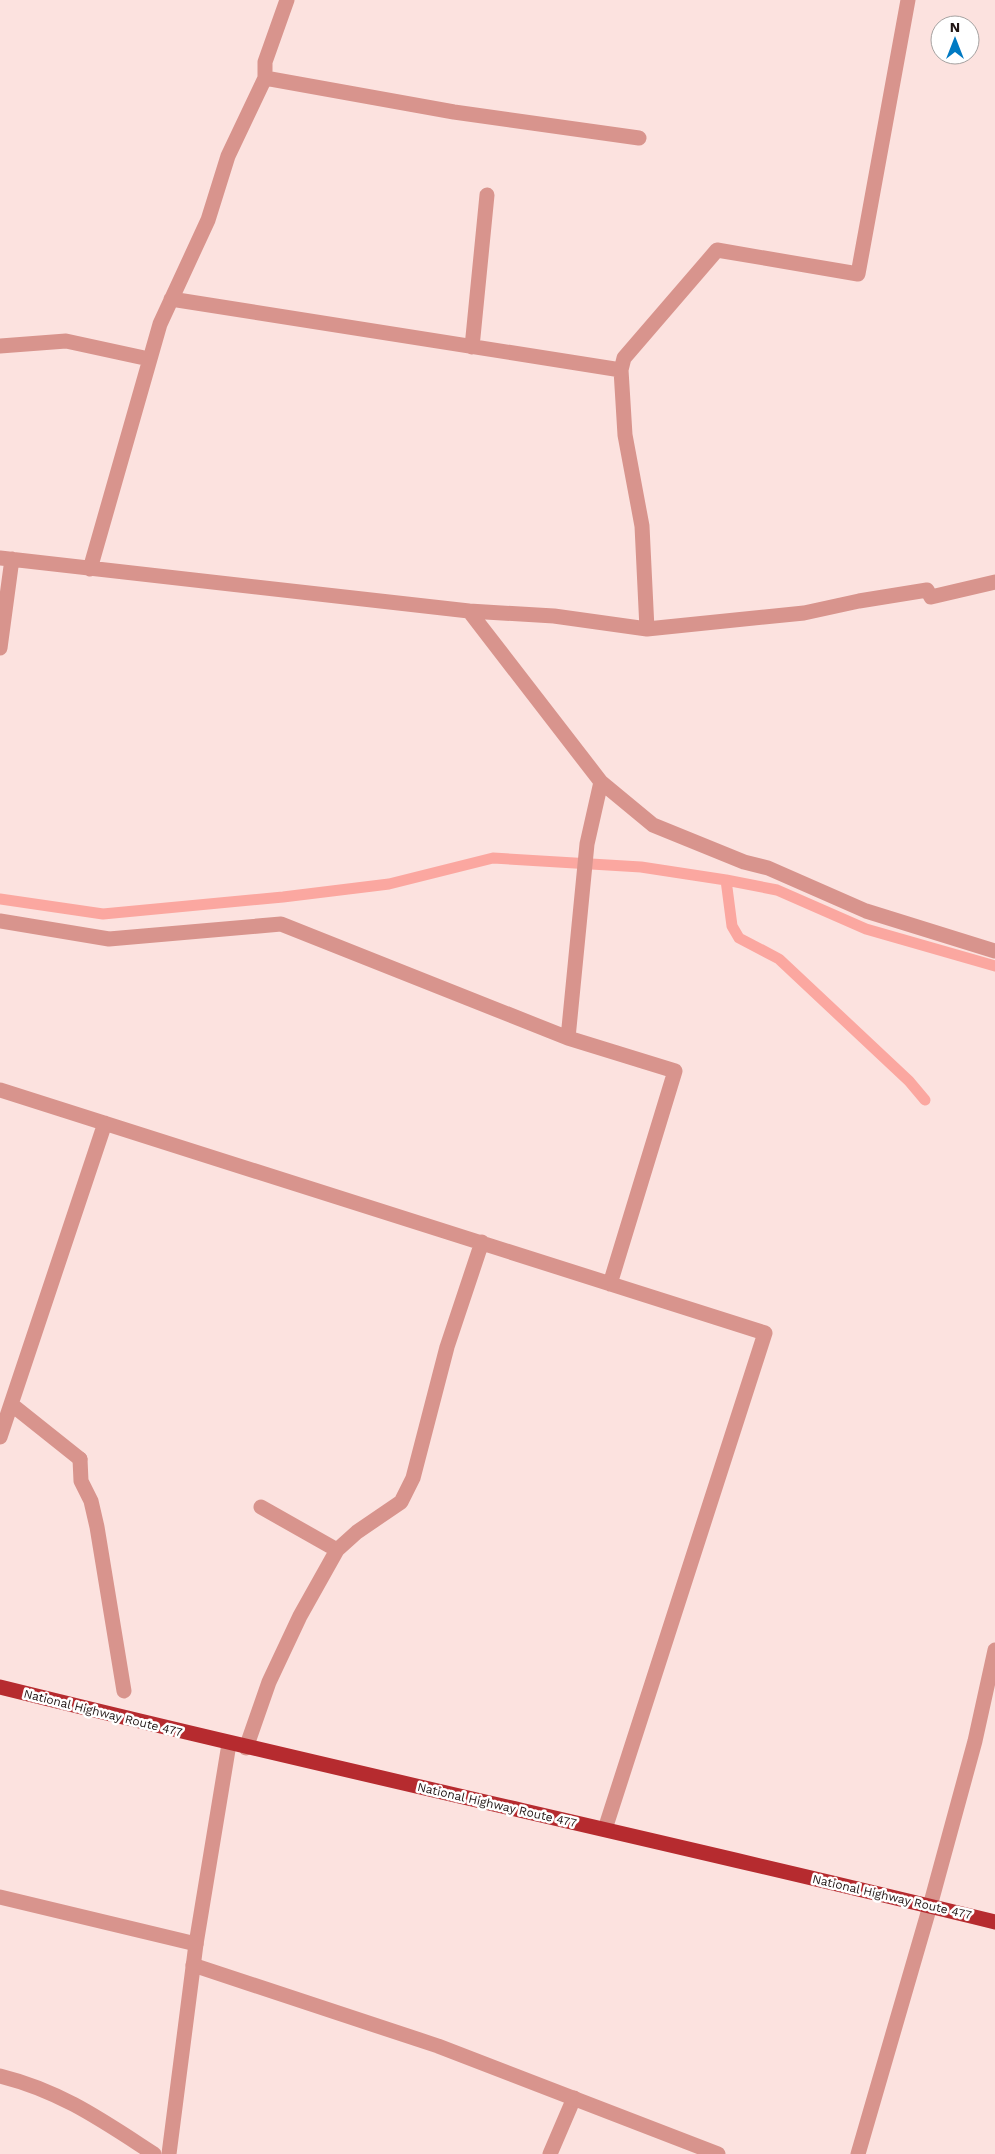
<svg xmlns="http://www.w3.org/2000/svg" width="995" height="2154" font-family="'Work Sans',sans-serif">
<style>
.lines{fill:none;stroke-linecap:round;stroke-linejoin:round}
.stream{stroke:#fba7a0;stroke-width:11}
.service{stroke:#d8948d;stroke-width:15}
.minor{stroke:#d8948d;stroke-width:15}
.tertiary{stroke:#d8948d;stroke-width:15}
.trunk{stroke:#b62b2f;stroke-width:15}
.labels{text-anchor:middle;stroke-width:5;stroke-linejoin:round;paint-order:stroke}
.street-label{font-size:12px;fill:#211615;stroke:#fff}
</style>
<rect width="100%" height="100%" fill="#fce2df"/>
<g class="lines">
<path class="stream" d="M726,880L777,890L866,929L995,966
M0,899L103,914L283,897L389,884L493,858L641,867L726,880L732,926L739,938L779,959L909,1081L925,1100"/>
<path class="service" d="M80,1459L81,1481L91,1501L97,1527L124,1691
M0,2076C61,2091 103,2121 154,2154
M550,2154L574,2098"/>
<path class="minor" d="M265,78V62L287,0
M171,299L621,370L624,358L717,250L858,274L908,0
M0,346L66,341L149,359
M472,347L487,195
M621,370L625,435L642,526L647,629
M0,558L469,611L554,616L647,629L804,613L859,601L927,590L931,597L995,582
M90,569L160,324L208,220L228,156L265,78L454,112L639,138
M469,611L601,782L653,825L744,862L768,868L866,911L995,951
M0,648L12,559
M0,921L109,939L281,924L568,1038L675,1071L610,1284
M568,1038L587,844L601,782
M0,1090L765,1333L605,1829
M11,1404L80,1459
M0,1437L105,1123
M261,1507L337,1550
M246,1748L269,1682L300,1616L337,1550L357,1532L401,1502L413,1478L447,1347L482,1242
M0,1897L196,1944
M193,1965L438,2046L718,2154"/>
<path class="tertiary" d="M169,2154L196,1944L229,1744
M858,2154L930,1906L975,1741L995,1650"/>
<path class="trunk" d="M0,1687C331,1769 664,1841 995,1922"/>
</g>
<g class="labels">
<g class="street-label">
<text transform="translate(103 1713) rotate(14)" y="4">National Highway Route 477</text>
<text transform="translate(497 1805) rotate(13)" y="4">National Highway Route 477</text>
<text transform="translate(892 1897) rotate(13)" y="4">National Highway Route 477</text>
</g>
</g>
<g transform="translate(955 40)"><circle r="24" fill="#ffffff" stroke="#a6a2a1"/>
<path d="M0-4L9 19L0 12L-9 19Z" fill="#007ac3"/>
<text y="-8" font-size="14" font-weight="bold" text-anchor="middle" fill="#211615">N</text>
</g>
</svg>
